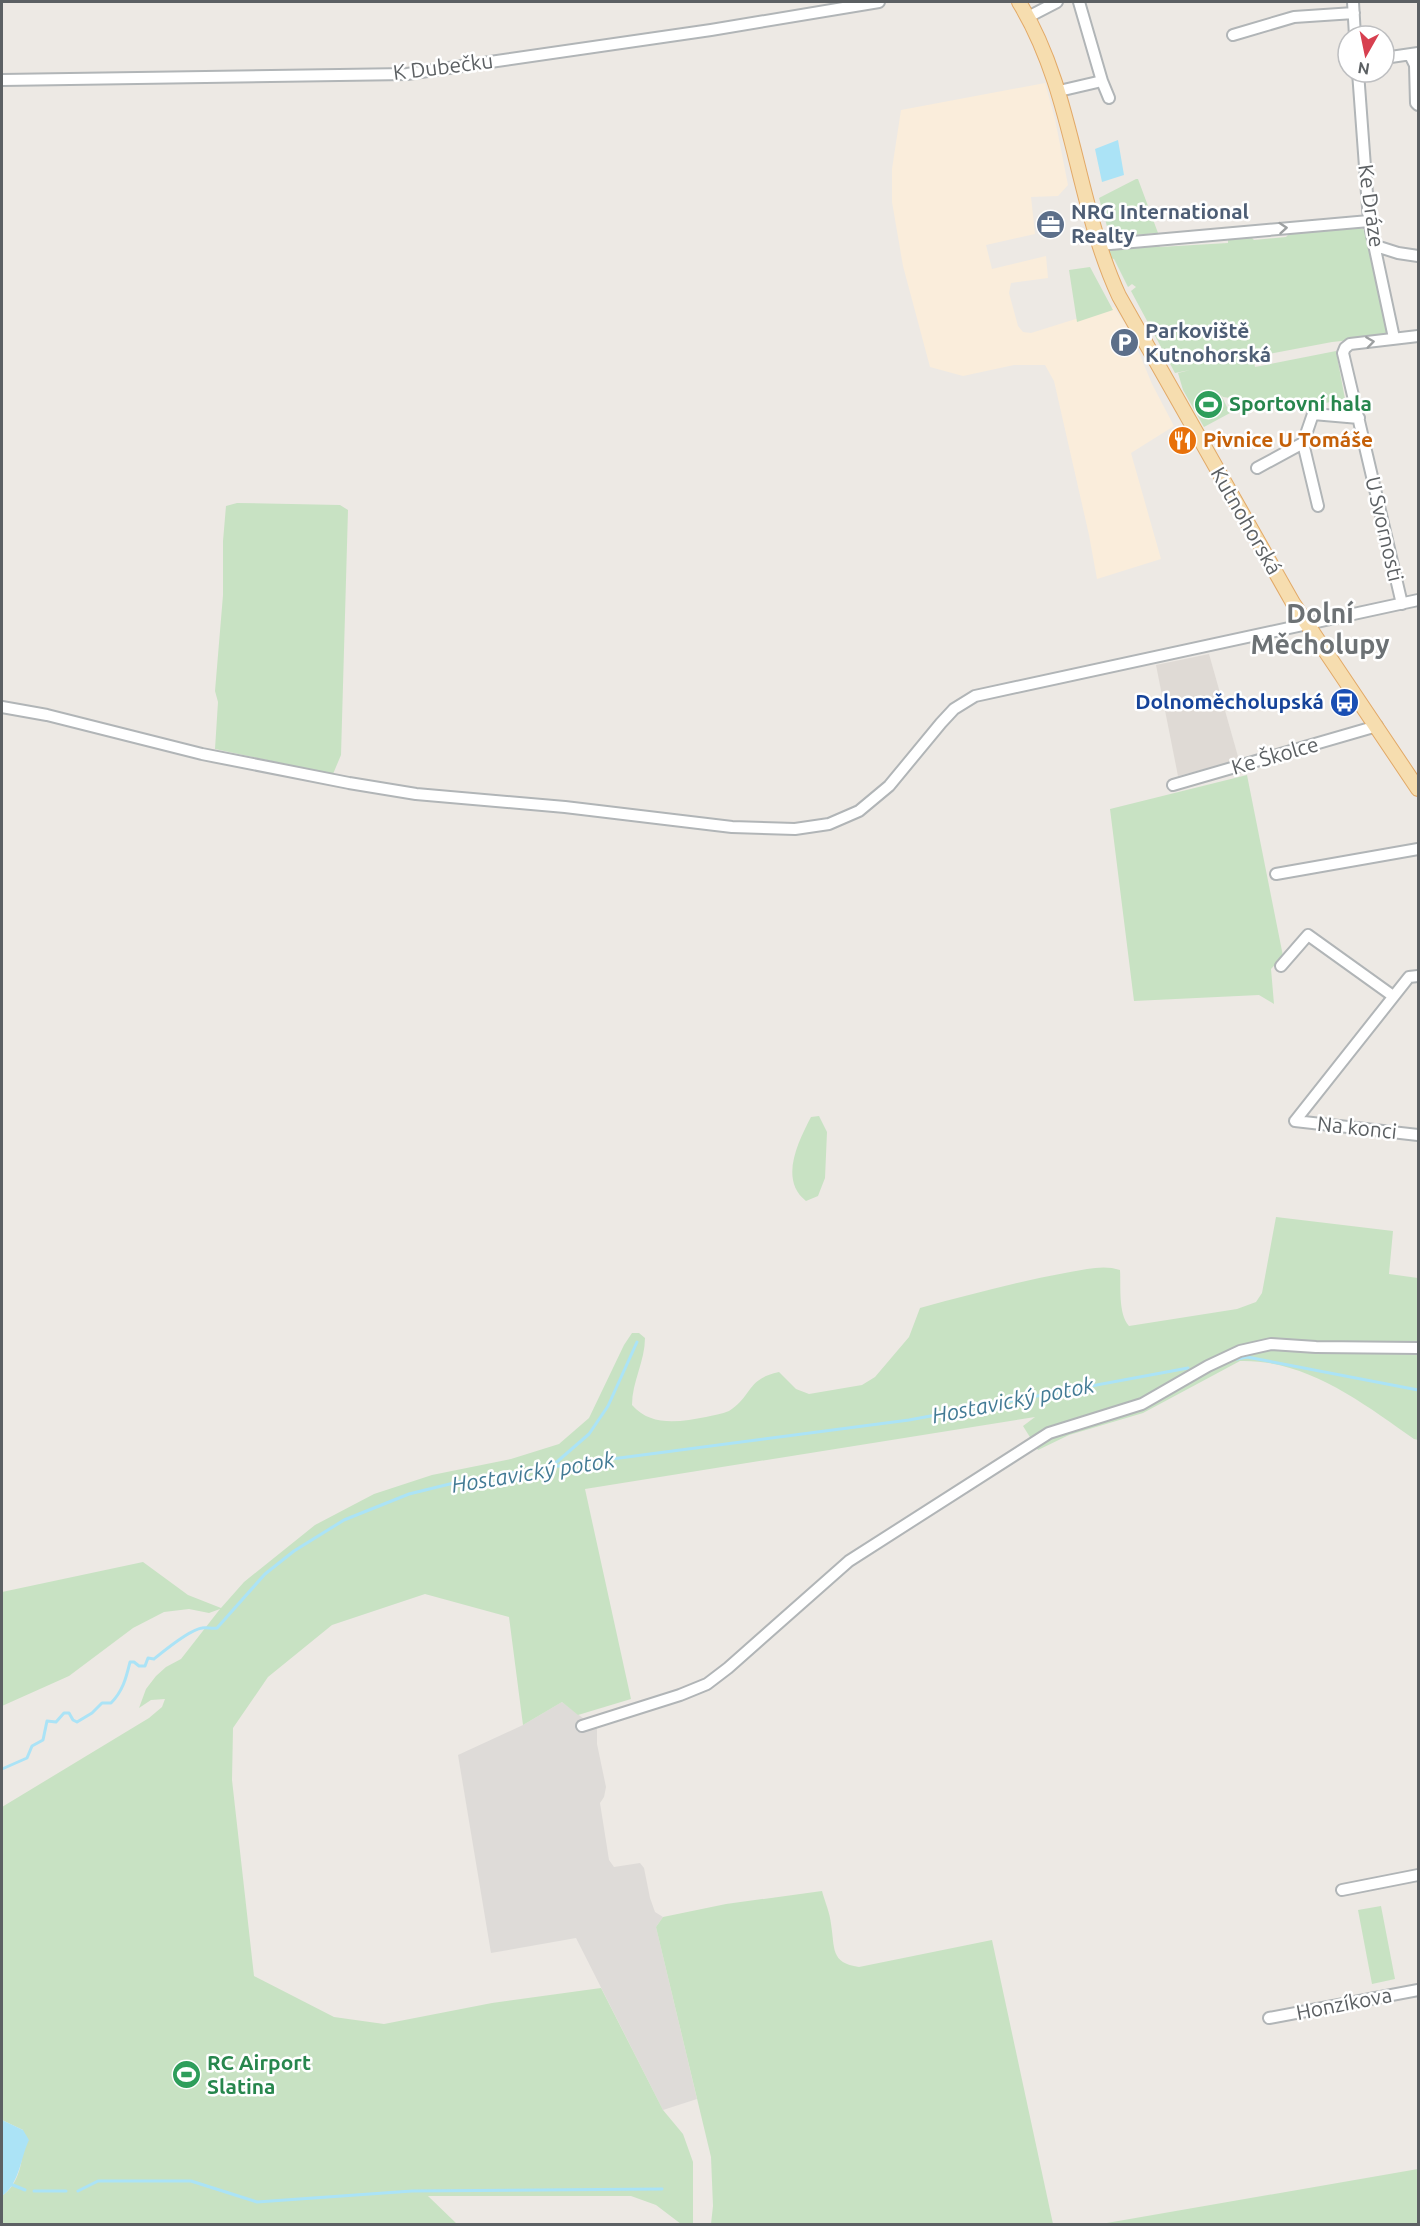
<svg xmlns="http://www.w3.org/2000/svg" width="1420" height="2226" font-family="Ubuntu,sans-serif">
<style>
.commercial{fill:#faeddb}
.industrial{fill:#dedbd8}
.education{fill:#dfdad5}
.green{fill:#c8e2c3}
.water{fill:#abe3f6}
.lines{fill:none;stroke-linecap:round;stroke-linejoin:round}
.stream{stroke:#abe3f6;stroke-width:3}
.minor-casing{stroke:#b1b5b7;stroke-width:14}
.major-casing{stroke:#e2a967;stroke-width:16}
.minor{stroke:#fff;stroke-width:10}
.major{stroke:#f6ddaf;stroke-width:14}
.oneway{stroke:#9da0a1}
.labels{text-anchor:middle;stroke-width:5;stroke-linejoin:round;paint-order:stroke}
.street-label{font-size:21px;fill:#5c6063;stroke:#fff}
.service-label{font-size:21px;font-weight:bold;fill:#4e5e75;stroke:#fff;text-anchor:start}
.leisure-label{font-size:21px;font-weight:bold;fill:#27864d;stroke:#fff;text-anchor:start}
.food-label{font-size:21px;font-weight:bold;fill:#c56008;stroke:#fff;text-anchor:start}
.transit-label{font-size:21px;font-weight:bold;fill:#164399;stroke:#fff;text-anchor:end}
.water-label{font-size:22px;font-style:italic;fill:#437b95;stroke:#fff}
.district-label{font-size:27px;font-weight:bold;fill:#6d7275;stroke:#fff}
</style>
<rect width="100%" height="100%" fill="#ede9e4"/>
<path class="commercial" d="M1045,83L1055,119L1068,185L1058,196L1031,197L1035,234L986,245L992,269L1046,256L1048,278L1011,283L1009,293L1018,326L1023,332L1031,333L1114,307L1130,331L1152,384L1174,426L1131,453L1161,559L1097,579L1089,535L1054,381L1045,365H1014L963,376L930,367L903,266L892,202V169L901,110Z"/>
<path class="industrial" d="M562,1702L597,1729V1744L606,1787L604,1797L600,1803L609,1860L614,1867L640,1863L644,1868L650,1898L655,1912L663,1917L656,1927L697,2099L663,2110L576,1938L491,1953L458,1755L523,1725Z"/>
<path class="education" d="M1209,654L1239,760L1178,776L1156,665Z"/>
<path class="green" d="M1136,179H1138L1158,233L1110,237L1099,198Z
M1355,227L1363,229L1372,246L1388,327L1386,333L1380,337L1332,342L1253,357L1255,367L1336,351L1345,399L1301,408L1223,397L1221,395L1230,413L1204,427L1183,390L1178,373L1190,370L1175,373L1131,291L1136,287L1132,284L1128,287L1114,259L1110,258L1108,253L1112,248L1157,243L1160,247L1228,243V239L1251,237L1254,240L1286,237L1290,233Z
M1090,267L1113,310L1077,322L1069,270Z
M237,503L340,505L348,510L341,755L333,774L215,749L218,702L215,691L223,595V541L226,506Z
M1247,775L1283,956L1271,969L1274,1004L1259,995L1134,1001L1110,809Z
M819,1116L827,1132L825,1178L818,1196L806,1201C779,1180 798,1142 811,1117Z
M1276,1217L1393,1231L1389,1274L1418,1278V1440L1414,1439C1363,1403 1306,1359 1240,1361L1143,1413L1069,1435L1038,1450L1023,1426L1035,1417L585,1489L631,1699L578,1715L562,1702L523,1725L509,1617L425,1594L332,1625L268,1677L233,1728L232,1780L254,1976L334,2017L384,2024L492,2003L601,1988L663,2110L683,2134L693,2162V2224H681L656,2205L631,2196H428L457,2224H2V2196C22,2182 24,2153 23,2130L2,2120V1807L149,1718L162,1707L165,1699L151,1700L139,1708L146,1689L156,1676L166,1667L181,1659L220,1609L209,1613L189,1609L164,1612L133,1628L69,1676L2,1706V1592L143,1562L188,1595L221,1608L244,1582L315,1525L374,1494L432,1475L511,1459L559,1444L589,1418L624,1345L632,1333H639L645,1338C645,1361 632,1382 632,1405C651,1427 680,1422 706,1417C713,1415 722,1414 729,1411C752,1397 746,1379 779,1372L796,1389L809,1394L862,1385L875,1377L909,1337L920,1308C968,1295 1016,1282 1065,1273C1083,1270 1103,1264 1120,1270C1121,1286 1118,1314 1129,1326L1237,1309L1256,1302L1262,1293Z
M822,1891C825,1902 830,1913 831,1924C835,1948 830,1963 859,1967L992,1940L1053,2224H711L713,2206L711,2157L656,1927L663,1917L726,1904Z
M1381,1906L1395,1979L1372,1984L1358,1910Z
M1418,2169V2224H1101Z"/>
<path class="water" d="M1118,140L1124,175L1102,182L1095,149Z
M2,2120L23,2130L29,2140C20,2159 20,2183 2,2196Z"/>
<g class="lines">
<path class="stream" d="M1237,1359L1247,1357L1418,1390
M551,1467L589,1434L608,1406L637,1342
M2,1769L27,1758L32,1746L43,1740L47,1721L56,1722L64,1713H69L73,1720L77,1722L92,1713L102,1703H111C123,1691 126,1678 130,1662H134L139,1666H145L148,1658L154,1659C165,1650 189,1630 202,1628C207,1627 212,1629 217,1628L265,1574L294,1551L344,1520L409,1494L466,1480L551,1467L909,1420L1188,1368
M2,2185H13L25,2190
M34,2191H66
M78,2191L98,2181H191L257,2202L412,2191L662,2189"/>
<defs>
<path id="minor" d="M1353,2L1355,36
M1028,17L1057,2
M1233,35L1294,17L1354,13
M1410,55L1415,65L1416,103L1418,105
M1384,58L1418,53
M1358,72L1369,221L1394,338
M2,80L407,74L711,30L879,2
M1102,81L1109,98
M1059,91L1102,81L1079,2
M1099,245L1369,221
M1376,246L1398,253L1418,256
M1257,468L1303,443
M1318,506L1303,443L1313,414L1359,418
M1402,604L1343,353L1345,348L1350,344L1418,336
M2,707L47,715L202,754L349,783L416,794L565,807L732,827L795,829L829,824L859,811L889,786L941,723L954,709L975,696L1418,600
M1173,785L1377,726
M1276,874L1418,849
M1281,966L1308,935L1393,996
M1295,1121L1409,977L1418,976
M1295,1121L1418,1135
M582,1726L680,1695L707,1684L728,1668L849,1561L1049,1433L1142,1404L1208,1366L1240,1351L1271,1344L1316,1347L1418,1348
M1342,1890L1418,1875
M1269,2018L1418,1990"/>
<path id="major" d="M1019,2C1074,92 1075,201 1119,296L1293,603L1418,789"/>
</defs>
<use href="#minor" class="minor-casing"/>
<use href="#major" class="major-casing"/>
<use href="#minor" class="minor"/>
<use href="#major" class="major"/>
</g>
<defs><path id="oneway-chevron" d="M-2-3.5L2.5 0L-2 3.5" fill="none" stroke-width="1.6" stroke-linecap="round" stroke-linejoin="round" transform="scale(1.5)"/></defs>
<g class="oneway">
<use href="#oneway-chevron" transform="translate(1283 228) rotate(-5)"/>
<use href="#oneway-chevron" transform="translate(1370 342) rotate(-8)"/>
</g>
<defs>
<symbol id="office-disc" viewBox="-11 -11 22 22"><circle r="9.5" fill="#5c6f8a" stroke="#fff"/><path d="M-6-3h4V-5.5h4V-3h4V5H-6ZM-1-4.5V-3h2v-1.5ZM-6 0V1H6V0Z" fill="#fff"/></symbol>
<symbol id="parking-disc" viewBox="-11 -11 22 22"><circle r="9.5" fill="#5c6f8a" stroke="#fff"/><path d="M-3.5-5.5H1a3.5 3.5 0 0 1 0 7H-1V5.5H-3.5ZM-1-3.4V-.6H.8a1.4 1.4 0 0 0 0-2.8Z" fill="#fff"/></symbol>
<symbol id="stadium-disc" viewBox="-11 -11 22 22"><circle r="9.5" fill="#2e9e5b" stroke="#fff"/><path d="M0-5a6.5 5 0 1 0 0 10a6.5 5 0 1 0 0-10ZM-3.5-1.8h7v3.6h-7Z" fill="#fff"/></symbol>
<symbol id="restaurant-disc" viewBox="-11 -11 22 22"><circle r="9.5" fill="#e8710a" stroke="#fff"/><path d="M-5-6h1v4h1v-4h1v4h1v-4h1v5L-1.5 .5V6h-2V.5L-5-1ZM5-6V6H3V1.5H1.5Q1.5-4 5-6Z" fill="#fff"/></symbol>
<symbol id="bus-disc" viewBox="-11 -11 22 22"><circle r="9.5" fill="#1a4fb4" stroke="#fff"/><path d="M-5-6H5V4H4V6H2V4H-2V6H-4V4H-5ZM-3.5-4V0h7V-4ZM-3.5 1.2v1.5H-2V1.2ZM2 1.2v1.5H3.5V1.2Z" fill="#fff"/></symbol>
</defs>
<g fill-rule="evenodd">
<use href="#office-disc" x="1034" y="208" width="33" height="33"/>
<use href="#parking-disc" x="1108" y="326" width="33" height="33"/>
<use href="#stadium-disc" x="1192" y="388" width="33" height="33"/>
<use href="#restaurant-disc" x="1166" y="424" width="33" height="33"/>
<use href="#bus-disc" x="1328" y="686" width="33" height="33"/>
<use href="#stadium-disc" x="170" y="2058" width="33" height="33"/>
</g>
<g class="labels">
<g class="street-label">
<text transform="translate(443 67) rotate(-7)" y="7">K Dubečku</text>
<text transform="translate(1371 206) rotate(82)" y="7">Ke Dráze</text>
<text transform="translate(1246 521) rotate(60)" y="7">Kutnohorská</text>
<text transform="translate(1384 529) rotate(77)" y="7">U Svornosti</text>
<text transform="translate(1275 756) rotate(-16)" y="7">Ke Školce</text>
<text transform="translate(1357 1128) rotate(6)" y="7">Na konci</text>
<text transform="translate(1344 2004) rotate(-11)" y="7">Honzíkova</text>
</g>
<g class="service-label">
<text x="1071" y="219">NRG International<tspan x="1071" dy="24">Realty</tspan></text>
<text x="1145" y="338">Parkoviště<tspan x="1145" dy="24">Kutnohorská</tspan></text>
</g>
<g class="leisure-label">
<text x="1229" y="411">Sportovní hala</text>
<text x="207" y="2070">RC Airport<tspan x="207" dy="24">Slatina</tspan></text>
</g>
<g class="food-label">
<text x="1203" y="447">Pivnice U Tomáše</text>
</g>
<g class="transit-label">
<text x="1324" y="709">Dolnoměcholupská</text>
</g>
<g class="water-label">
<text transform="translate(1013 1400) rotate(-11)" y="8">Hostavický potok</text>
<text transform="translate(533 1472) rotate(-9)" y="8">Hostavický potok</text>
</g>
<g class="district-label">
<text x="1320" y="623">Dolní<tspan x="1320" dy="31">Měcholupy</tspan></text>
</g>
</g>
<rect width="1420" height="2226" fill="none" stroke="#5c6063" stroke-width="6"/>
<g transform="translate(1366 54) rotate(189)"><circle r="28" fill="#ffffff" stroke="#bebfc1" stroke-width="1.5"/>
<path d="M0-4.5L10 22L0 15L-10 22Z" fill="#d74050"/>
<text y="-9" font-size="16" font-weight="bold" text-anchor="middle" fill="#5c6063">N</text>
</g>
</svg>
